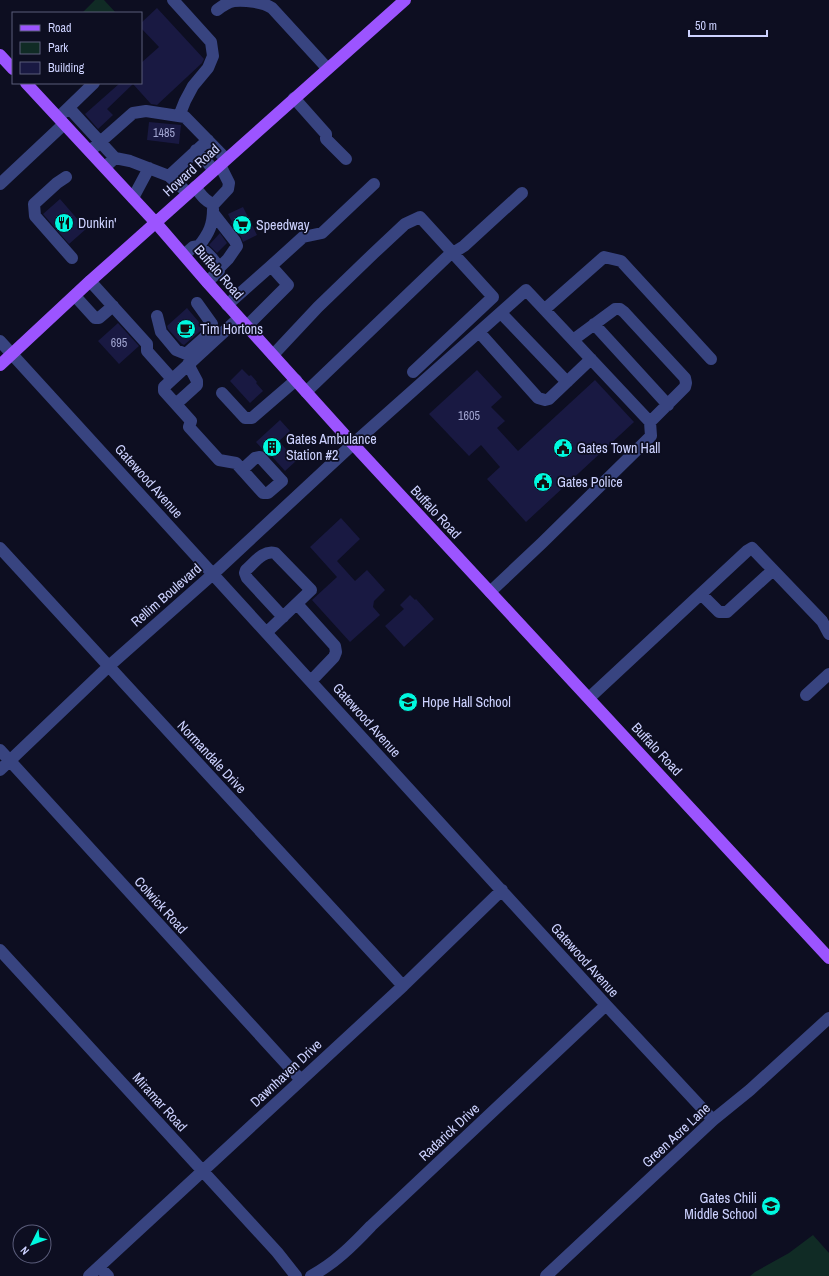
<svg xmlns="http://www.w3.org/2000/svg" width="829" height="1276" font-family="'Archivo Narrow',sans-serif">
<style>
.green{fill:#102b25}
.building{fill:#191942}
.lines{fill:none;stroke-linecap:round;stroke-linejoin:round}
.minor{stroke:#384480;stroke-width:12}
.major{stroke:#9c54ff;stroke-width:12}
.labels{text-anchor:middle;stroke-width:3.5;stroke-linejoin:round;paint-order:stroke}
.number-label{font-size:12px;fill:#a0a4d0}
.street-label{font-size:14px;fill:#cdd2ff;stroke:#0d0e21}
.poi-label{font-size:14px;fill:#cdd2ff;stroke:#0d0e21;text-anchor:start}
</style>
<rect width="100%" height="100%" fill="#0d0e21"/>
<path class="green" d="M95,0H104L116,13H82Z
M813,1235L829,1253V1276H750L755,1272L789,1253Z"/>
<path class="building" d="M157,8L204,59L202,63L157,105L151,104L133,84L107,109L113,115L98,129L85,114L120,83H141V63L159,47L141,28V23Z
M149,122L181,125L179,144L147,140Z
M60,199L86,229L69,244L43,214Z
M243,207L257,235L243,242L241,237L231,223L232,222L228,214Z
M220,233L227,243L217,253L209,245Z
M187,308L204,328L184,345L182,344L176,338L168,329L167,326Z
M118,323L139,346L119,364L98,341Z
M242,369L249,376L251,375L257,382L256,383L263,391L250,403L230,381Z
M477,370L502,397L491,407L505,421L497,428L518,451L595,380L634,422L526,522L487,479L500,467L481,445L469,456L429,414Z
M280,420L290,431L279,441L296,461L285,471L268,452L267,454L256,442Z
M341,518L360,539L337,561L355,581L367,570L385,590L374,601L373,607L380,615L350,642L312,600L337,577L310,547Z
M410,595L415,600L416,599L434,619L404,647L385,626L404,609L400,605Z"/>
<g class="lines">
<path class="minor" d="M173,0L211,42L213,56L208,68L193,86L185,101L179,116
M217,10C222,6 228,2 234,1C245,0 263,2 272,8L327,68
M294,98L326,134V139L346,159
M69,108L115,158
M63,113L94,83
M196,150L214,170
M90,151L133,113L146,111L185,117L226,159
M105,167L115,158L130,161L169,176L188,193
M169,176L208,140
M66,177L57,183L34,204L35,216L72,258
M0,184L64,124
M195,187C200,193 205,202 214,204L228,189L229,183L220,165
M133,198L149,168
M213,213L235,241L237,246L228,259L219,268
M199,246C209,233 213,225 213,209
M184,255L193,247L199,246C206,252 218,262 219,271L207,282
M90,281L147,344V351L172,379
M75,296L95,318H99L113,306
M227,305L271,266
M545,309L604,257L621,261L711,359
M501,313L567,382
M157,316L161,332L176,350L186,354L212,331V324L197,303
M239,318L164,387V391L191,421L189,427L219,460L236,463L263,493H268L282,481L260,457L255,458L242,470
M594,324L668,405
M247,326L288,285L271,266L303,237L322,233L374,184
M479,332L538,398L545,400L549,399L591,359
M573,340L615,309H620L624,312L685,378L686,383L685,387L650,422
M0,341L606,1005L713,1120
M273,355L318,307L374,253L405,224L420,217L493,297L413,372
M306,392L448,256L464,246L522,193
M222,393L245,418H252L296,380
M176,404L197,385V381L188,364
M0,548L403,986
M701,594L719,612H727L773,570
M297,604L335,646L336,652L334,657L311,681
M267,632L311,590L275,553C263,550 255,562 246,570L245,573L247,578L283,617
M806,695L829,674
M589,698L747,551L752,548L822,621L829,634
M0,750L301,1080
M0,770L109,666L213,574L353,444L526,290L650,422L651,436L542,543L490,592
M0,950L277,1252L296,1276
M99,1267L108,1276
M89,1276L403,986L502,890
M311,1276C334,1264 353,1245 371,1226L606,1005
M546,1276L713,1120L750,1090L829,1018"/>
<path class="major" d="M0,55L13,69
M26,83L156,223L207,282L353,444L829,958
M0,365L88,283L405,0"/>
</g>
<defs>
<symbol id="restaurant-disc" viewBox="-11 -11 22 22"><circle r="9.5" fill="#00f8df" stroke="#0d0e21"/><path d="M-5-6h1v4h1v-4h1v4h1v-4h1v5L-1.5 .5V6h-2V.5L-5-1ZM5-6V6H3V1.5H1.5Q1.5-4 5-6Z" fill="#111"/></symbol>
<symbol id="supermarket-disc" viewBox="-11 -11 22 22"><circle r="9.5" fill="#00f8df" stroke="#0d0e21"/><path d="M-6-5.5h2.5l.6 2H6L4.5 2H-2.5L-4.4-4H-6ZM-1.5 3.2a1.3 1.3 0 1 0 .1 0ZM3 3.2a1.3 1.3 0 1 0 .1 0Z" fill="#111"/></symbol>
<symbol id="cafe-disc" viewBox="-11 -11 22 22"><circle r="9.5" fill="#00f8df" stroke="#0d0e21"/><path d="M-5.5-4.5H6V0H3Q3 3.5 0 3.5H-2.5Q-5.5 3.5-5.5 0ZM3-3.2v2h1.7v-2ZM-6 4.5H4V6H-6Z" fill="#111"/></symbol>
<symbol id="building-disc" viewBox="-11 -11 22 22"><circle r="9.5" fill="#00f8df" stroke="#0d0e21"/><path d="M-4-6H4V6H1V3H-1V6H-4ZM-2.5-4.3h1.7v1.8h-1.7ZM.8-4.3h1.7v1.8H.8ZM-2.5-1h1.7V.8h-1.7ZM.8-1h1.7V.8H.8Z" fill="#111"/></symbol>
<symbol id="civic-disc" viewBox="-11 -11 22 22"><circle r="9.5" fill="#00f8df" stroke="#0d0e21"/><path d="M-.6-6.5H3V-4.5H.6V-3L4-1V1h2V6H-6V1h2V-1L-.6-3ZM-1.2 2.5V6h2.4V2.5Z" fill="#111"/></symbol>
<symbol id="school-disc" viewBox="-11 -11 22 22"><circle r="9.5" fill="#00f8df" stroke="#0d0e21"/><path d="M0-5L7-2L0 1L-7-2ZM-4 1L0 2.5L4 1V4Q0 6-4 4Z" fill="#111"/></symbol>
</defs>
<g fill-rule="evenodd">
<use href="#restaurant-disc" x="53" y="212" width="22" height="22"/>
<use href="#supermarket-disc" x="231" y="214" width="22" height="22"/>
<use href="#cafe-disc" x="175" y="318" width="22" height="22"/>
<use href="#building-disc" x="261" y="436" width="22" height="22"/>
<use href="#civic-disc" x="552" y="437" width="22" height="22"/>
<use href="#civic-disc" x="532" y="471" width="22" height="22"/>
<use href="#school-disc" x="397" y="691" width="22" height="22"/>
<use href="#school-disc" x="760" y="1195" width="22" height="22"/>
</g>
<g class="labels">
<g class="number-label">
<text x="164" y="137">1485</text>
<text x="119" y="347">695</text>
<text x="469" y="420">1605</text>
</g>
<g class="street-label">
<text transform="translate(191 170) rotate(-42)" y="5">Howard Road</text>
<text transform="translate(219 272) rotate(49)" y="5">Buffalo Road</text>
<text transform="translate(149 481) rotate(48)" y="5">Gatewood Avenue</text>
<text transform="translate(436 512) rotate(47)" y="5">Buffalo Road</text>
<text transform="translate(166 595) rotate(-41)" y="5">Rellim Boulevard</text>
<text transform="translate(367 720) rotate(48)" y="5">Gatewood Avenue</text>
<text transform="translate(657 749) rotate(47)" y="5">Buffalo Road</text>
<text transform="translate(212 757) rotate(47)" y="5">Normandale Drive</text>
<text transform="translate(161 905) rotate(48)" y="5">Colwick Road</text>
<text transform="translate(585 960) rotate(48)" y="5">Gatewood Avenue</text>
<text transform="translate(286 1073) rotate(-43)" y="5">Dawnhaven Drive</text>
<text transform="translate(160 1102) rotate(48)" y="5">Miramar Road</text>
<text transform="translate(449 1132) rotate(-43)" y="5">Radarick Drive</text>
<text transform="translate(676 1135) rotate(-43)" y="5">Green Acre Lane</text>
</g>
<g class="poi-label">
<text x="78" y="228">Dunkin'</text>
<text x="256" y="230">Speedway</text>
<text x="200" y="334">Tim Hortons</text>
<text x="286" y="444">Gates Ambulance<tspan x="286" dy="16">Station #2</tspan></text>
<text x="577" y="453">Gates Town Hall</text>
<text x="557" y="487">Gates Police</text>
<text x="422" y="707">Hope Hall School</text>
<text x="757" y="1203" text-anchor="end">Gates Chili<tspan x="757" dy="16">Middle School</tspan></text>
</g>
</g>
<rect x="12" y="12" width="130" height="72" fill="#0d0e21" stroke="#5a5c7a"/>
<rect x="20" y="25" width="20" height="6" fill="#9c54ff" stroke="#5a5c7a"/>
<text x="48" y="32" font-size="12" fill="#cdd2ff">Road</text>
<rect x="20" y="42" width="20" height="12" fill="#102b25" stroke="#5a5c7a"/>
<text x="48" y="52" font-size="12" fill="#cdd2ff">Park</text>
<rect x="20" y="62" width="20" height="12" fill="#191942" stroke="#5a5c7a"/>
<text x="48" y="72" font-size="12" fill="#cdd2ff">Building</text>
<g transform="translate(32 1244) rotate(228)"><circle r="19" fill="#0d0e21" stroke="#5a5c7a"/>
<path d="M0-3L7 15L0 10L-7 15Z" fill="#00f8df"/>
<text y="-6" font-size="11" font-weight="bold" text-anchor="middle" fill="#cdd2ff">N</text>
</g>
<path d="M689 30v6h78v-6" fill="none" stroke="#cdd2ff" stroke-width="2"/>
<text x="695" y="30" font-size="12" fill="#cdd2ff" stroke="#0d0e21" stroke-width="3" paint-order="stroke">50 m</text>
</svg>
